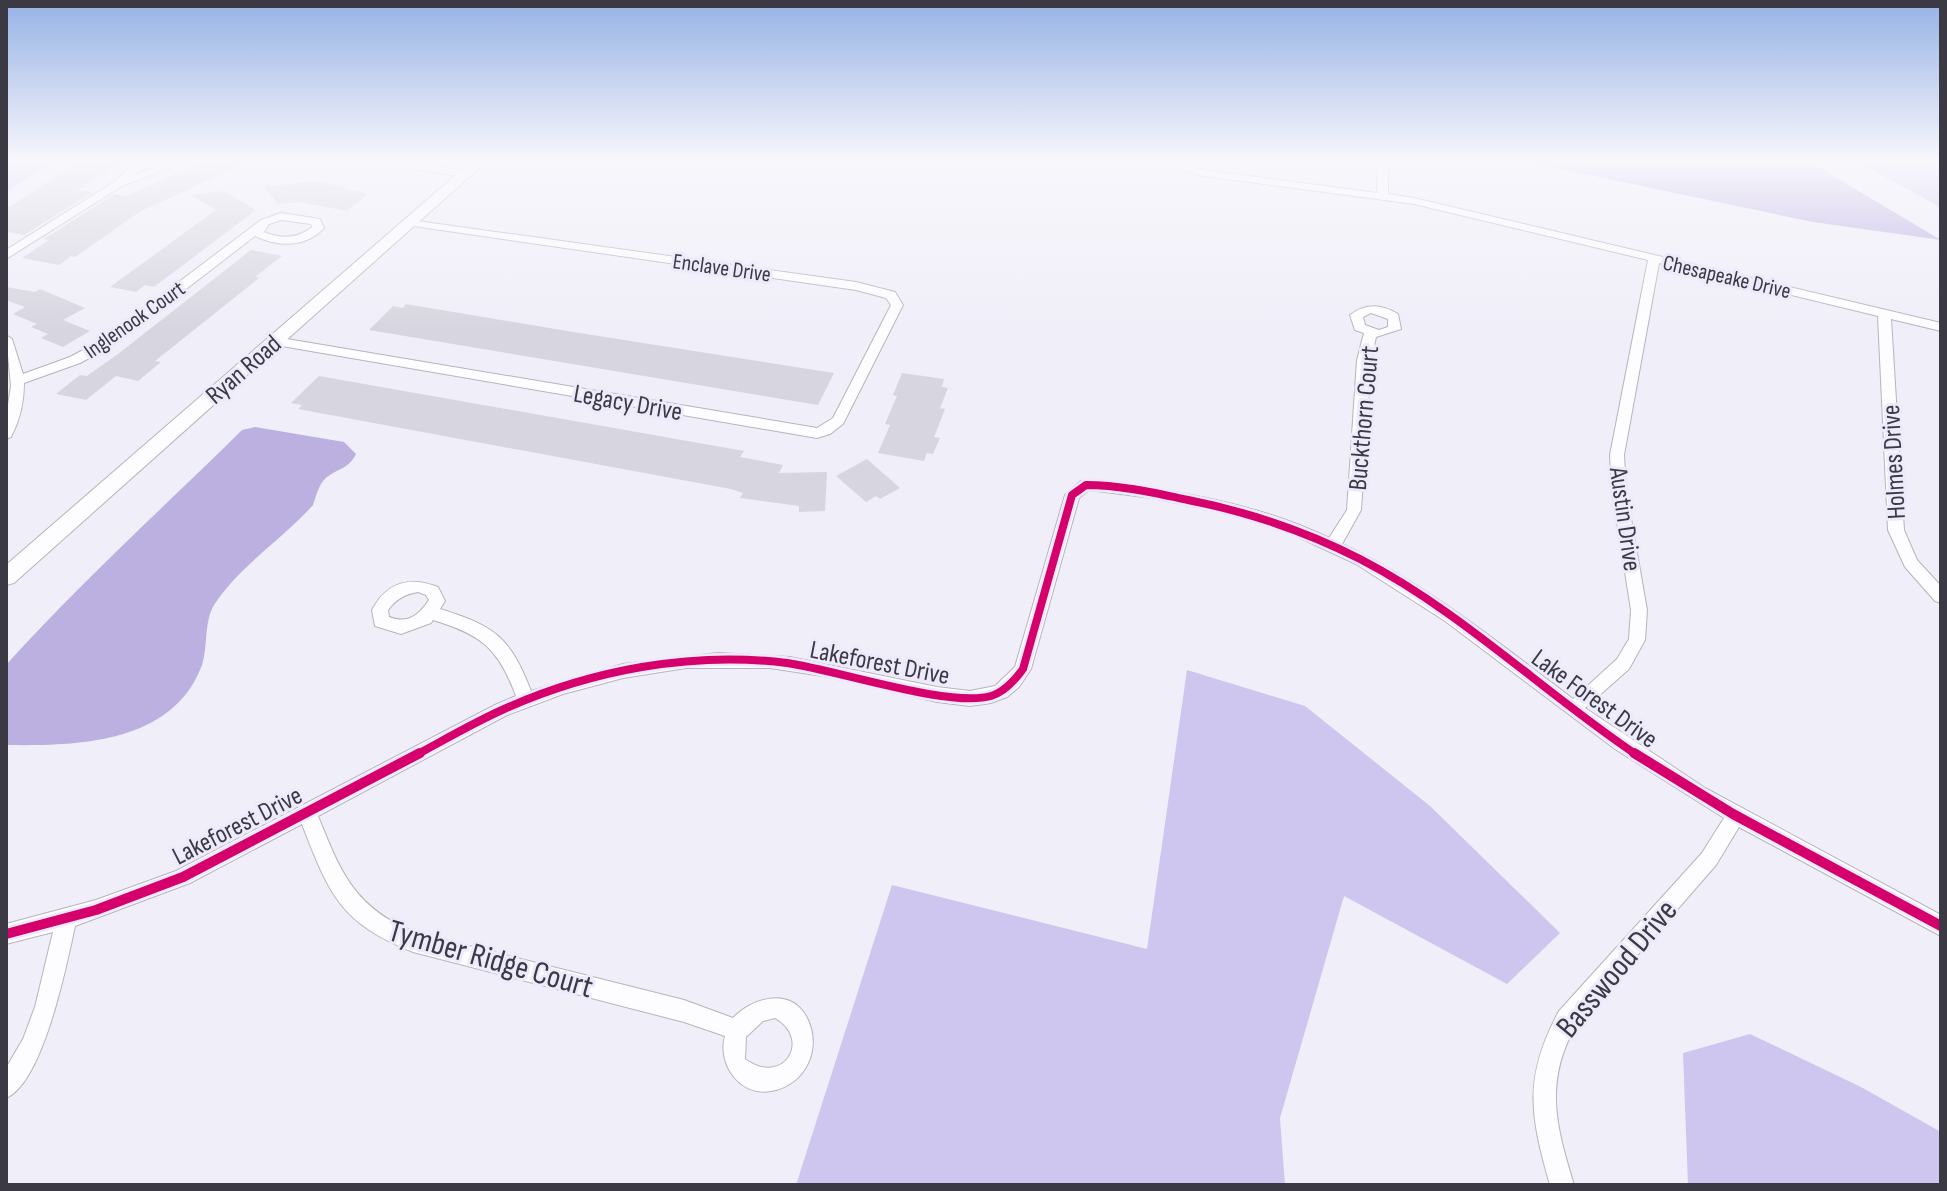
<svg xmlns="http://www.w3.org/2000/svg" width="1947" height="1191" font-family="'Sofia Sans Condensed',sans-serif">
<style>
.forest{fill:#cec6ee}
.water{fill:#bcb0e1}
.building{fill:#d7d5df}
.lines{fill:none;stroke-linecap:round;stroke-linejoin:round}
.street-casing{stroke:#b6b4bd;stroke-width:2}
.secondary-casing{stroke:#b6b4bd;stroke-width:2}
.street{fill:#fdfcfe;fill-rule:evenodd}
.secondary{fill:#fdfcfe;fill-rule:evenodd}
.cycleway-far1-casing{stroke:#edebfb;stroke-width:13}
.cycleway-casing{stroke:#edebfb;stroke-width:15}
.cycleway-far1{stroke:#d6006c;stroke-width:8}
.cycleway{stroke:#d6006c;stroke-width:10}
.labels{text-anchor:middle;stroke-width:6;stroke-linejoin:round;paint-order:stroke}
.far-street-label{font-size:22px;fill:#3b3943;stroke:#edebfb}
.street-label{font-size:26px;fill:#3b3943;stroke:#edebfb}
.near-street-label{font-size:32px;fill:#3b3943;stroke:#edebfb}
</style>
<rect width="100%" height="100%" fill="#f0eef8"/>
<path class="forest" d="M6,161H56L6,191Z
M1855,161H1941V209L1931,202Z
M1187,670L1305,706L1430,806L1560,933L1507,984L1344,896L1280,1118L1285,1185H796L892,885L1147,949Z
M1750,1034L1861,1087L1941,1132V1185H1688L1683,1053Z"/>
<path class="water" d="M1522,161H1808L1941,240L1813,222Z
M255,427L344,442L356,454C350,467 341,468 330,475C319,481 317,494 313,505C283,539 239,566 214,605C204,621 208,647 202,665C173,744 77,746 6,745V665C81,582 163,508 242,430Z"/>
<path class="building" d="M80,161H125L77,190L93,192L24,235L6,232V209Z
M206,161H251L141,211L75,257L71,256L59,265L22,258L49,240L44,239L115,194L126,196Z
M317,181L368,194L347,211L300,202L278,204L264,187Z
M224,191L256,210L154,287L145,285L136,292L110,287L216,210L190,195Z
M251,250L282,256L255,277L259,278L155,361L161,362L138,381L116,376L86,400L56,394L80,375L87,376L118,354Z
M6,287L35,292L40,289L85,308L63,320L90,331L63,347L41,338L48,334L31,327L37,324L13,314L25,307L6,300Z
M406,304L567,331L834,373L818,405L369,330L393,306L403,308Z
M902,373L944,379L942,387L948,388L940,408L945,409L934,437L940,438L933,454L927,453L924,461L878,453L890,425L885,424L897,396L893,395Z
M319,376L744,451L740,457L783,465L779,473L827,472L825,511L799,512V506L740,498L743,493L731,489L298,409L302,405L291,403Z
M867,459L900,488L880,499L876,496L866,502L836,476Z"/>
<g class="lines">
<defs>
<path id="street" d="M144,161H157L134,175L173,161H188L122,186L6,259V250L114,182L130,167Z
M381,161H404L465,171L470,174L465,177L386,164Z
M1173,161C1185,161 1193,167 1204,170L1377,193L1378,161H1388V194L1414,198L1941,323V331L1891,319L1904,530L1917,560L1941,586V603L1935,601L1905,567L1888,530L1878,316L1659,263L1624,455L1626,490L1647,610L1645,640L1629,669L1585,708L1705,788L1941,915V936L1739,827L1716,865L1575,1027C1544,1083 1556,1126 1574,1185H1550C1530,1115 1523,1078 1559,1011L1702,853L1724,818L1615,749L1445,621L1356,564L1283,530L1235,515L1152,498L1089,490L1079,498L1031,669L1019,687L1007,697L991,703L970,706L937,702L829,677L770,668H686L623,678L563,694L507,715L318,816C341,873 354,907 414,932L684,1000L733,1018C752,998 789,987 806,1016C823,1046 807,1085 771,1091C740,1097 717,1064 725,1036L684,1022L413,952C340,923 329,894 302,824L190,883L75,926C67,964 43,1083 6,1098V1068L23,1039L35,1007L53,932L6,944V924L96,900L176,871L495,705L516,696C498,648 482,635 433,620L431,623L401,634L375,626L372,610C387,582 409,576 438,587L445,601L440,609C495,626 510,637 531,691L623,664L718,653L790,657L937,687L970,691L995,686L1015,667L1065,495L1081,481L1097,480C1176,491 1257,503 1329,538L1347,510L1357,360L1364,333L1355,330L1350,315C1366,303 1381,304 1398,314L1401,329L1376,337L1371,360L1361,510L1342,544C1426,584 1499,643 1573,699L1617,659L1629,639L1631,610L1612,490L1610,455L1648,260L1414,204L1204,176L1185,171ZM1371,313L1388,319V327L1379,330L1365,325L1363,317ZM418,592L426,595L429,600C418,616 408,624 389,617L388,610C396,599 405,594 418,592ZM775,1018C813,1040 783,1087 745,1059L746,1037L763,1021Z
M281,213L320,219L324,228C305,248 278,247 255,236L112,346L80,363L24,383C24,402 20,420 11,437L6,439V417L11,386L6,335L12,339L23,374L70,357L102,340L261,220ZM282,220L311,224L312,227C297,239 281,239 264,232L269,224Z
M410,220L856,282L895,292L903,305L843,424L830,434L817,438L270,344V338L275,337L817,428L833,418L891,305L886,298L856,290L406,225L404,223Z"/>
<path id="secondary" d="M472,161H487L14,583L6,585V565Z"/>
</defs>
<use href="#street" class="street-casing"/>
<use href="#secondary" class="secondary-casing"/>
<use href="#street" class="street"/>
<use href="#secondary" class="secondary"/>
<defs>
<path id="cycleway-far1" d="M416,755C444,740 473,723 502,710C590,670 692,651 787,663C837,670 949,708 991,696C1005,692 1015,680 1023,669L1072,495L1086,485C1120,485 1155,493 1188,500C1249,512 1305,531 1360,559C1461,611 1543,692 1637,755"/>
<path id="cycleway" d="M1634,753L1733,814L1941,926
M6,934L96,910L183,877L420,753"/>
</defs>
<use href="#cycleway-far1" class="cycleway-far1-casing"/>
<use href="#cycleway" class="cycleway-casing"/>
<use href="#cycleway-far1" class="cycleway-far1"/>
<use href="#cycleway" class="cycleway"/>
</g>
<linearGradient id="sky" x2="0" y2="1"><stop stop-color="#96b2e5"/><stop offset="0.49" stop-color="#f8f7fc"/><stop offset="1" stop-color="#f8f7fc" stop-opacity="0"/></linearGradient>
<rect width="1947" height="328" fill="url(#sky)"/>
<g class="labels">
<g class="far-street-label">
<text transform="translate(722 267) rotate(8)" y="8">Enclave Drive</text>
<text transform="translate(1727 276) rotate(13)" y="8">Chesapeake Drive</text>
<text transform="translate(134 319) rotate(-35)" y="8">Inglenook Court</text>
</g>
<g class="street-label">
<text transform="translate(243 369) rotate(-41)" y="9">Ryan Road</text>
<text transform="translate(628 402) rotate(10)" y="9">Legacy Drive</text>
<text transform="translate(1363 418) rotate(-85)" y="9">Buckthorn Court</text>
<text transform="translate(1893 462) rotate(-93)" y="9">Holmes Drive</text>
<text transform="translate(1626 519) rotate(82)" y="9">Austin Drive</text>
<text transform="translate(880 662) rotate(11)" y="9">Lakeforest Drive</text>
<text transform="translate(1595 698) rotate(36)" y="9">Lake Forest Drive</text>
<text transform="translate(237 825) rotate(-27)" y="9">Lakeforest Drive</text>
</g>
<g class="near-street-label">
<text transform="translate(491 958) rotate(16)" y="11">Tymber Ridge Court</text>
<text transform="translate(1616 968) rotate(-50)" y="11">Basswood Drive</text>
</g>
</g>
<rect width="1947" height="1191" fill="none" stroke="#3b3943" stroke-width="16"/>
</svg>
